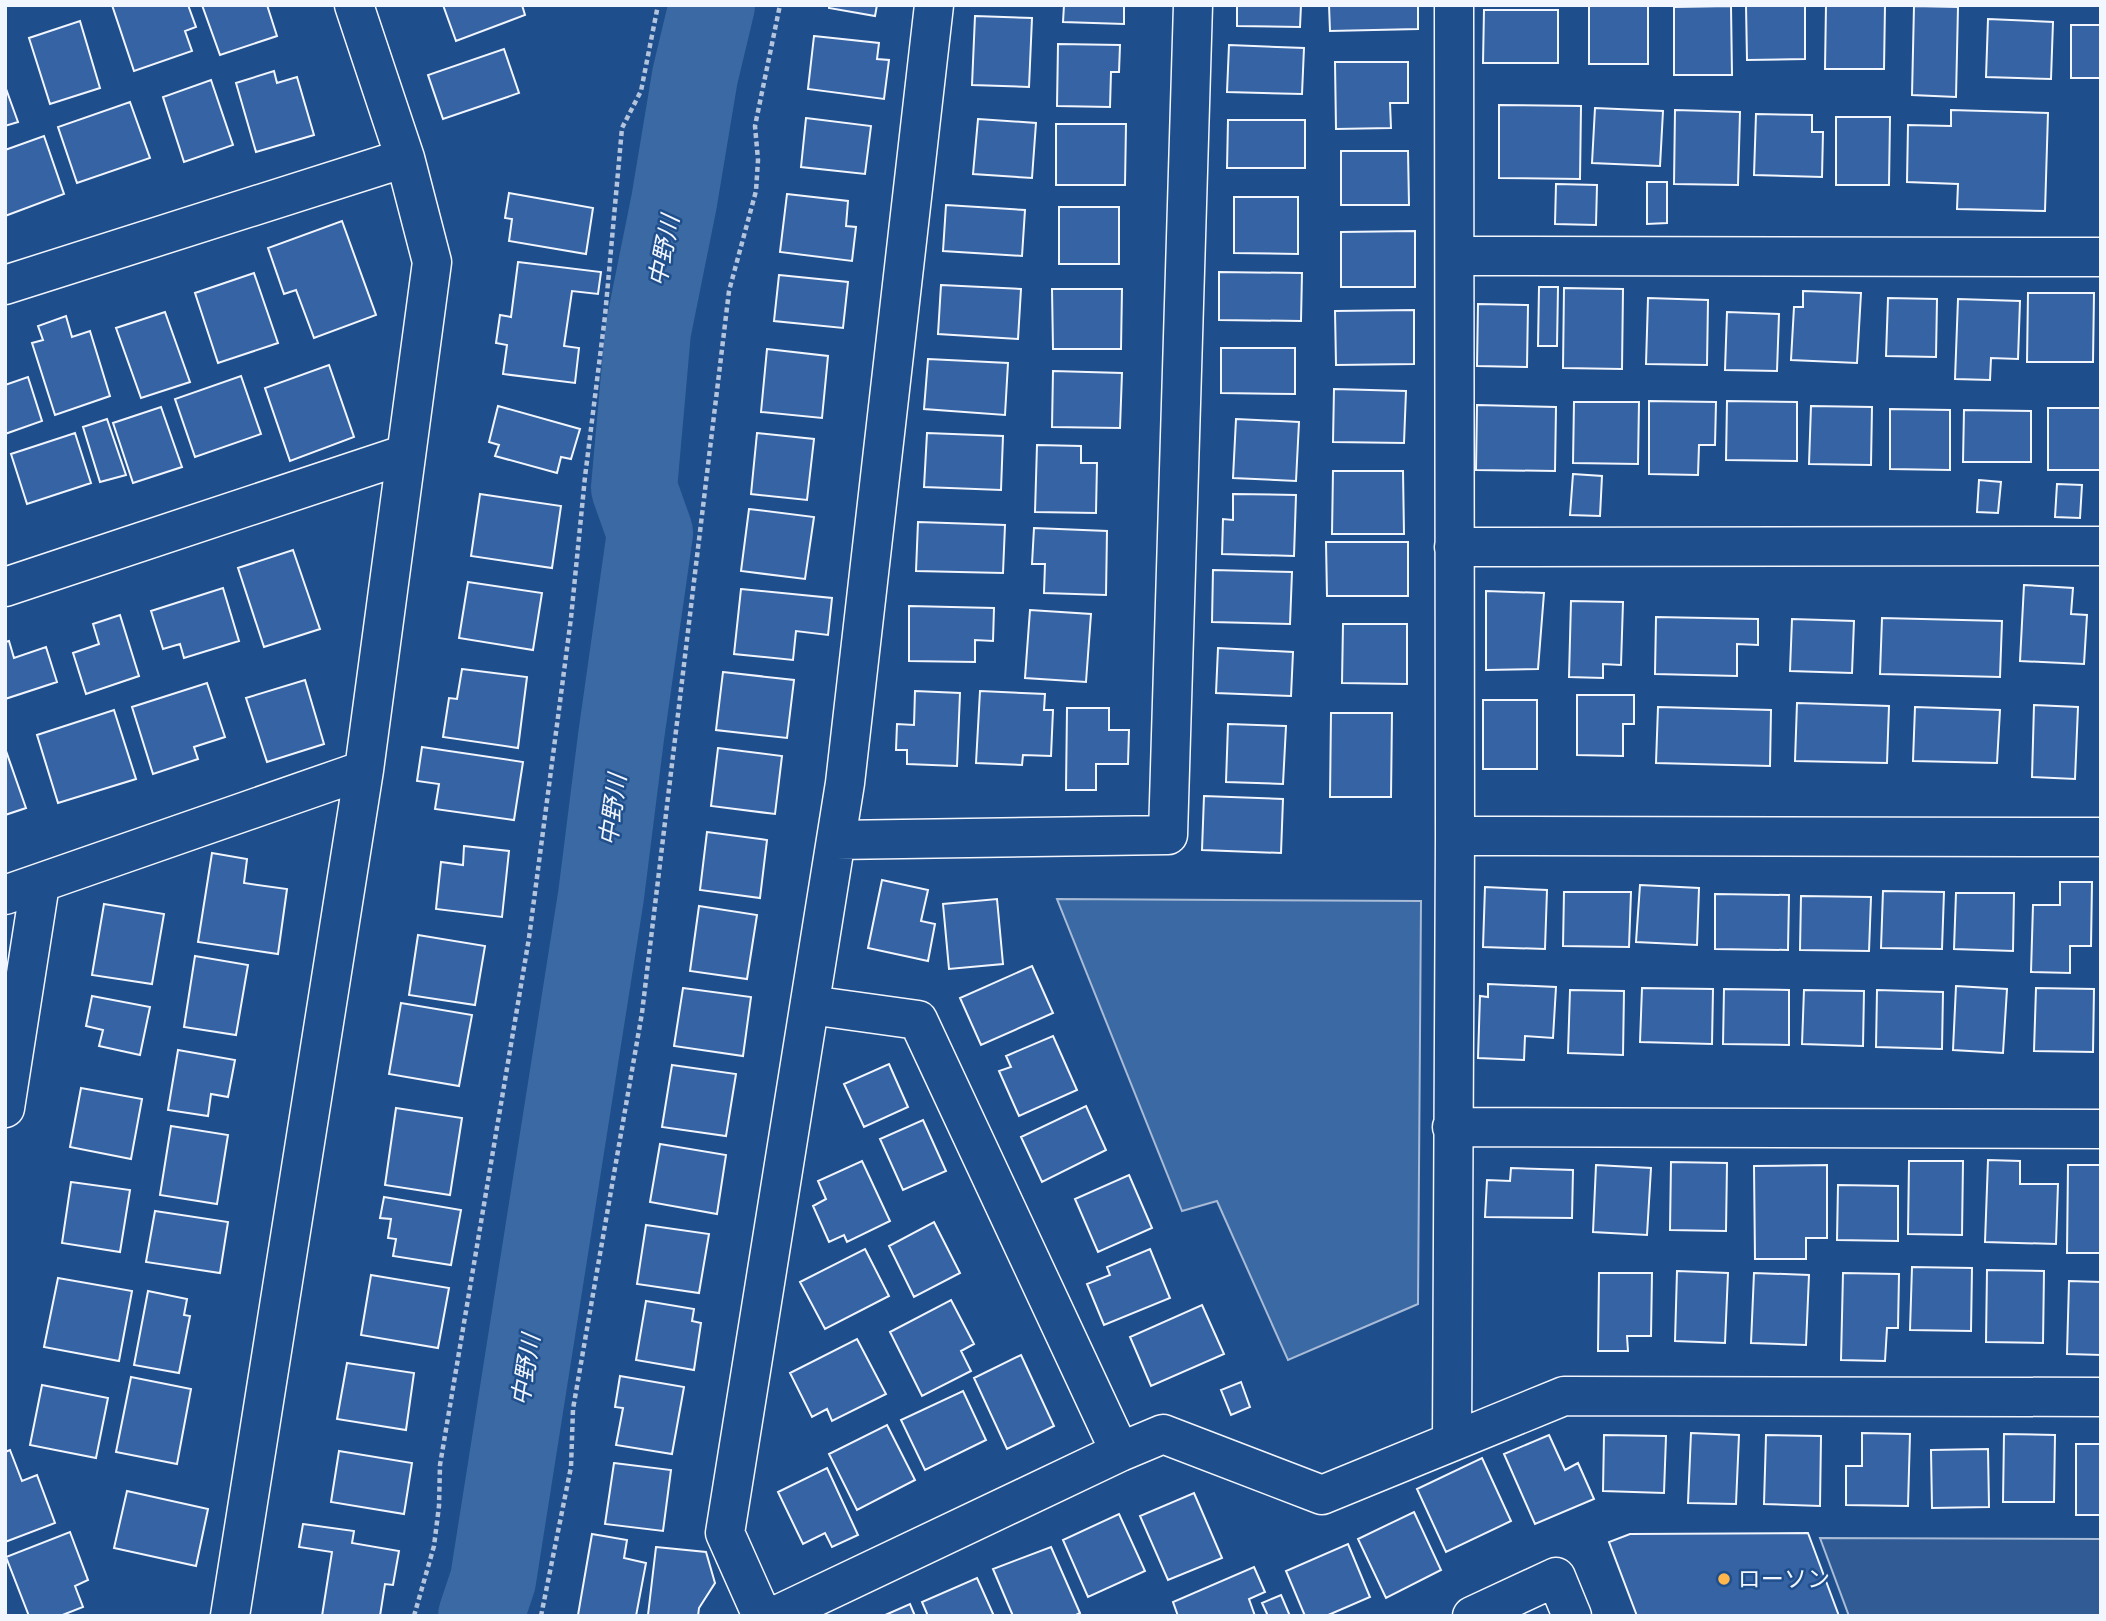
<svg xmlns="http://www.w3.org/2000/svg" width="2106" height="1621" font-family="Overpass,'Noto Sans JP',sans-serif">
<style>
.parking{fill:#305b95;stroke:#a8bbd7;stroke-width:2}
.water{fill:#3b69a3;stroke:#a8bbd7;stroke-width:2}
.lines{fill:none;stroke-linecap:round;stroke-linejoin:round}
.river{stroke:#3b69a3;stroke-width:86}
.building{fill:#3563a3;stroke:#f2f6ff;stroke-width:2}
.minor-casing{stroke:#f2f6ff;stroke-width:41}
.path{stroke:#b3c4dc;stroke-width:4.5;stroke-dasharray:5 3.5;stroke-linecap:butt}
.minor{stroke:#1f4e8c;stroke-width:38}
.poi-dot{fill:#ffb74d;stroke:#1f4e8c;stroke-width:2.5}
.labels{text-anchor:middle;stroke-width:5;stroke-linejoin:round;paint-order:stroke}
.poi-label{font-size:23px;fill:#f2f6ff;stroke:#1f4e8c;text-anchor:start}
.water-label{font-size:24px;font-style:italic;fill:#f2f6ff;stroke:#1f4e8c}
</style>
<rect width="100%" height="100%" fill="#1f4e8c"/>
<path class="parking" d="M1820,1538L2101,1539V1616H1849Z"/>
<path class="water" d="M1057,899L1421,901L1418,1304L1288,1360L1217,1201L1182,1211Z"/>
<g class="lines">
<path class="river" d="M481,1616L493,1580L601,896L621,737L650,533L634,488L648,331L674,202L695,76L712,5"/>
</g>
<path class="building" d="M112,5H188L196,27L185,31L192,51L134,71Z
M202,5H267L277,36L220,55Z
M443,5H522L525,15L456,41Z
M829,5H877L875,16L829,8Z
M1064,5H1124V24L1063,22Z
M1237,5H1301L1300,27L1237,26Z
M1329,5H1418V29L1330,31Z
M1589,5H1648V64H1589Z
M1746,5H1805V59L1747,60Z
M1826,5H1885L1884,69H1825Z
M1731,6L1732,75H1674V7Z
M1914,6L1958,7L1956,97L1912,95Z
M1484,10H1558V63H1483Z
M975,16L1032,18L1029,87L972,85Z
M1988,19L2053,22L2051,79L1986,77Z
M80,21L100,88L50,104L29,38Z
M2071,25H2101V78H2071Z
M814,36L879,43L877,59L889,60L884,99L808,89Z
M1058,44L1120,45L1119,72H1111L1110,107L1057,106Z
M1229,45L1304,48L1302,94L1227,92Z
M504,49L519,93L443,119L428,75Z
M1335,62H1408V103H1390L1391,128L1336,129Z
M274,71L277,83L297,77L314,135L256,152L236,83Z
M211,80L233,145L184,162L163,97Z
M5,86L18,122L5,126Z
M130,102L150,158L77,183L58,127Z
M1499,105L1581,106L1580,179L1499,178Z
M1595,108L1663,111L1660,166L1592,163Z
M1675,110L1740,112L1738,185L1674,184Z
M1951,110L2048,113L2045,211L1957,209L1958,184L1907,182L1908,125L1951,126Z
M1756,114L1812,115V132H1823L1822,177L1754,175Z
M1836,117H1890L1889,185H1836Z
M806,118L871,126L865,174L801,167Z
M978,119L1036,123L1032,178L973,174Z
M1228,120H1305V168H1227Z
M1056,124H1126L1125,185H1056Z
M44,136L64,194L5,216V150Z
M1341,151H1408L1409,205H1341Z
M1647,182H1667V223L1647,224Z
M1556,184L1597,185L1596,225L1555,224Z
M509,193L593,208L586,254L509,241L512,219L505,218Z
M787,194L848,201L846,226L856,227L852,261L780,252Z
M1234,197H1298V254L1234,253Z
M946,205L1025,210L1022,256L943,251Z
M1059,207H1119V264H1059Z
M342,221L376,315L314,338L296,290L284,294L268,248Z
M1415,231V287H1341V232Z
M518,262L601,272L598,294L572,291L564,346L579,348L575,383L503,374L507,345L496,343L500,315L511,317Z
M1219,272L1302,273L1301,321L1219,320Z
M254,273L278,343L218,363L195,293Z
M779,275L848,282L843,328L774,321Z
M941,285L1021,289L1018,339L938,334Z
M1539,287H1558L1557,346H1538Z
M1564,288L1623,289L1622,369L1563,368Z
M1052,289H1122L1121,349H1053Z
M1803,291L1861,293L1857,363L1791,360L1794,307H1803Z
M2028,293H2094L2093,362H2027Z
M1648,298L1708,300L1707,365L1646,364Z
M1888,298L1937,299L1936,357L1886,356Z
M1958,299L2020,301L2018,359L1991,358L1990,380L1955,379Z
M1478,304L1528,305L1527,367L1477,366Z
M1414,310V364L1336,365L1335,311Z
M165,312L190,382L141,398L116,328Z
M1727,312L1779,314L1777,371L1725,370Z
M66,316L72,337L90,331L110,396L55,415L32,343L43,340L38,326Z
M1221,348H1295V394L1221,393Z
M767,349L828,356L822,418L761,412Z
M928,359L1008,363L1005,415L924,409Z
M329,365L354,437L290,461L265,388Z
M1053,371L1122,373L1120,428L1052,427Z
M241,376L261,434L195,457L175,399Z
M28,377L42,421L5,434V385Z
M1334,389L1406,391L1404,443L1333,442Z
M1649,401L1716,402L1715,445H1699L1698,475L1649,474Z
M1727,401L1797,402V461L1726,460Z
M1574,402H1639L1638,464L1573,463Z
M1477,405L1556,407L1555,471L1476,470Z
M498,406L580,429L571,459L561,457L557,473L495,456L499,445L489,442Z
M1811,406L1872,407L1871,465L1809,464Z
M161,407L182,467L133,483L113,423Z
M2048,408H2101V470H2048Z
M1890,409L1950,410V470L1890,469Z
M1964,410L2031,411V462H1963Z
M107,419L126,475L100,482L83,427Z
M1236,419L1299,422L1296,481L1233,478Z
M75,433L91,483L27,504L11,454Z
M757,433L814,439L807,500L751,494Z
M927,433L1003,436L1001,490L924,487Z
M1037,445L1081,446V463H1097L1096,513L1035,512Z
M1333,471H1403L1404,534H1332Z
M1573,474L1602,476L1600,516L1570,515Z
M1979,480L2001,482L1998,513L1977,512Z
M2057,484L2082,485L2080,518L2055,517Z
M480,494L561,506L552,568L471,556Z
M1233,494L1296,495L1294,556L1222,554L1223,519L1233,520Z
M749,509L814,517L805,579L741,571Z
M918,522L1005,525L1003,573L916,571Z
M1034,528L1107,531L1106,595L1044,593L1045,564H1032Z
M1326,542H1408V596H1327Z
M293,550L320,629L264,647L238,568Z
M1213,570L1292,572L1290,624L1212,622Z
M468,582L542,593L533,650L459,638Z
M2024,585L2073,588L2071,614L2087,615L2084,664L2020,661Z
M223,588L239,641L184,658L180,644L163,649L151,611Z
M741,589L832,598L828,635L796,631L793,660L734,654Z
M1486,591L1544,593L1538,669L1486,670Z
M1571,601L1623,602L1621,665L1603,664V678L1569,677Z
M909,606L994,608L993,641L975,640V662L909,661Z
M1030,610L1091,614L1086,682L1025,678Z
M120,615L139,676L86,694L73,653L99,644L93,624Z
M1656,617L1758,619V645L1737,644V676L1655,674Z
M1882,618L2002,621L2000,677L1880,674Z
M1792,619L1854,621L1852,673L1790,671Z
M1343,624H1407V684L1342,683Z
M9,641L14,658L46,647L57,682L5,699V642Z
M1218,648L1293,652L1291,696L1216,693Z
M462,669L527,677L518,748L443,737L449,698L457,699Z
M723,672L794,680L787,738L716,730Z
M305,680L324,744L267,762L246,698Z
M207,683L225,737L194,747L198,759L153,774L132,707Z
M915,691L960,693L957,766L907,764V750H896L897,724L914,725Z
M980,691L1045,694L1044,710H1053L1051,756L1023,755L1022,765L976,763Z
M1577,695H1634V724H1623V756L1577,755Z
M1483,700H1537V769H1483Z
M1797,703L1889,706L1887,763L1795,761Z
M2034,705L2078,707L2075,779L2032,777Z
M1658,707L1771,710L1770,766L1656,763Z
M1915,707L2000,710L1997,763L1913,761Z
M1067,708H1109V730H1129L1128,764H1096V790H1066Z
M114,710L136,779L58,803L37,735Z
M1331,713H1392L1391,797H1330Z
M1228,724L1286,726L1283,784L1226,782Z
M422,747L523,762L514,820L435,809L439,784L417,781Z
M5,748L26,808L5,815Z
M718,748L782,756L775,814L711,806Z
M1204,796L1283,799L1281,853L1202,850Z
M707,832L767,840L760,898L700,890Z
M464,846L509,851L502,917L436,909L441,862L463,865Z
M212,853L247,859L244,883L287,889L278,954L198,942Z
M882,880L928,890L921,921L935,924L928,961L868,948Z
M2060,882H2092L2091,946H2070V973L2031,972L2033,905H2060Z
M1640,885L1699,888L1697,945L1636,942Z
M1485,887L1547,890L1545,949L1483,947Z
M1883,891L1944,892L1942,949L1881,948Z
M1564,892H1631L1629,947L1563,946Z
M1956,893H2014L2013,951L1954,949Z
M1715,894L1789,895L1788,950L1715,949Z
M1801,896L1871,897L1869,951L1800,950Z
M997,899L1003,964L949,969L943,904Z
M104,904L164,914L152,984L92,975Z
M699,906L757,915L747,979L690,971Z
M418,935L485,946L475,1005L409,995Z
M195,956L248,965L236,1035L184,1027Z
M1032,966L1053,1013L981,1045L960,998Z
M1488,984L1556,987L1553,1038L1525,1036L1524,1060L1478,1058L1480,996L1488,997Z
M1956,986L2007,989L2003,1053L1953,1050Z
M683,988L751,997L743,1056L674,1046Z
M1642,988L1713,989L1712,1044L1640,1042Z
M2036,988L2094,989L2093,1052L2034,1051Z
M1724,989L1789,990V1045L1723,1044Z
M1570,990L1624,991L1623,1055L1568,1053Z
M1804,990L1864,991L1863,1046L1802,1044Z
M1877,990L1943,992L1942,1049L1876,1047Z
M92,996L150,1007L140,1055L99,1046L103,1030L86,1026Z
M401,1003L472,1015L459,1086L389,1074Z
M1053,1036L1077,1090L1019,1116L999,1071L1011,1067L1006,1056Z
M178,1050L235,1060L228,1097L211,1094L208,1116L168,1110Z
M889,1064L908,1107L864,1127L844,1084Z
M672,1065L736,1074L726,1136L662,1127Z
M81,1088L142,1099L131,1159L70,1147Z
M1086,1106L1106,1150L1042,1182L1021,1137Z
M396,1108L462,1118L450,1195L385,1185Z
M923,1120L946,1171L903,1190L880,1139Z
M171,1126L228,1135L217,1204L160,1195Z
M660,1144L726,1155L717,1214L650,1202Z
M1988,1160L2020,1161V1184H2058L2056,1244L1985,1242Z
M862,1161L890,1221L847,1242L844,1235L829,1242L813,1206L826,1199L818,1181Z
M1909,1161H1963L1962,1235L1908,1234Z
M1671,1162L1727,1163L1726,1231L1670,1230Z
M1596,1165L1651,1168L1647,1235L1593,1232Z
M1827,1165V1238H1806V1259H1755L1754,1166Z
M2068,1165H2101V1253H2067Z
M1511,1168L1573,1170L1572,1218L1485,1217L1487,1180L1510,1181Z
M1129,1175L1152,1228L1098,1252L1075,1199Z
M71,1182L130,1190L120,1252L62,1243Z
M1838,1185L1898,1186V1241L1837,1240Z
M384,1197L461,1210L451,1265L393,1256L396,1239L388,1238L391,1219L380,1218Z
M155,1211L228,1222L220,1273L146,1262Z
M934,1222L960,1273L914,1297L889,1246Z
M646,1225L709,1234L699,1293L637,1284Z
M865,1249L889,1296L825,1329L800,1282Z
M1150,1249L1170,1298L1104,1325L1087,1284L1110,1275L1107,1267Z
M1912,1267L1972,1268L1971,1331L1910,1330Z
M1987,1270L2044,1271L2043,1343L1986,1342Z
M1677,1271L1728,1273L1725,1343L1675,1341Z
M1599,1273H1652L1651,1336H1627L1628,1351H1598Z
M1754,1273L1809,1275L1806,1345L1751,1343Z
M1843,1273L1899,1274L1898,1328H1887L1885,1361L1841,1360Z
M371,1275L449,1288L438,1348L361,1335Z
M58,1278L132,1291L119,1361L44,1347Z
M2069,1281L2101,1282V1355L2067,1354Z
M148,1291L187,1299L184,1315L190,1316L179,1373L134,1365Z
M951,1300L974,1344L961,1351L971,1371L922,1396L890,1332Z
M646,1301L694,1309L692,1321L701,1323L694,1370L636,1360Z
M1202,1305L1224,1354L1151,1386L1130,1337Z
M857,1339L886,1394L832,1421L827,1409L812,1417L790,1373Z
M1021,1355L1054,1426L1007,1449L974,1378Z
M347,1363L414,1373L406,1430L337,1419Z
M620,1376L684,1387L672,1454L616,1445L623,1408L615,1407Z
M131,1377L191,1389L177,1464L116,1452Z
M1241,1382L1250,1407L1231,1415L1221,1390Z
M42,1385L108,1398L96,1458L30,1445Z
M963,1391L986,1440L925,1470L901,1420Z
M887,1425L915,1480L857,1510L829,1454Z
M1691,1433L1739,1435L1736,1504L1688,1503Z
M1862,1433L1910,1434L1908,1506L1846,1505V1466H1862Z
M2004,1434L2055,1435L2054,1502H2003Z
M1549,1435L1565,1470L1578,1463L1594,1499L1535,1524L1504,1454Z
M1604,1435L1666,1436L1664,1493L1603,1491Z
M1766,1435L1821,1436L1820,1506L1764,1504Z
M2076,1444H2101V1515H2076Z
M1988,1449L1989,1507L1932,1508L1931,1450Z
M10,1450L22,1481L37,1475L55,1523L5,1542V1452Z
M339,1451L412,1463L404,1514L331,1502Z
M1482,1458L1511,1521L1446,1552L1417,1489Z
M614,1463L671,1470L663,1531L605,1524Z
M827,1468L858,1535L832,1547L825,1533L803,1544L778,1492Z
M127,1491L208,1509L196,1566L114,1548Z
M1194,1493L1222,1558L1168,1580L1140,1516Z
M1414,1512L1441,1570L1386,1598L1358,1539Z
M1119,1514L1145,1571L1088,1597L1063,1540Z
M303,1524L354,1531L352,1543L399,1551L393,1585L385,1584L380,1616H322L332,1552L299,1547Z
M70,1532L88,1580L75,1586L83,1607L60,1616H29L6,1557Z
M1808,1533L1839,1616H1637L1609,1542L1630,1534Z
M592,1534L627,1540L624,1558L646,1563L636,1616L578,1615Z
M1348,1544L1370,1597L1326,1616H1305L1286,1571Z
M656,1547L706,1552L715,1583L699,1608L698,1616L648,1615Z
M1051,1547L1080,1613L1074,1616H1013L993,1569Z
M1254,1567L1265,1592L1249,1599L1255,1616H1178L1173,1602Z
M977,1578L994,1616H928L922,1602Z
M1281,1595L1290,1616H1268L1262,1603Z
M910,1604L915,1616H883Z"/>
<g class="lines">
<defs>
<path id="minor" d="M1455,256L2101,257
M5,285L405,158
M1454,547L2101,546
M5,587L406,454
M1455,836L2101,837
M836,840L1168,835L1193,5
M5,895L364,770
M810,1005L918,1020L1120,1452
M5,1108L40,884
M1452,1127L2101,1129
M1452,1440L1455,836L1454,5
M230,1616L364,770L432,262L405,158L354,5
M762,1616L725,1533L845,783L934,5
M775,1616L1120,1452L1163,1434L1322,1495L1564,1396L2101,1397
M1472,1616L1556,1577L1572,1616"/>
</defs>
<use href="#minor" class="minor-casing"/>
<path class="path" d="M414,1616L434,1546L439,1506L440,1465L529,938L571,618L585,477L605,316L622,128L641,91L658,5
M541,1616L571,1467L573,1409L642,1013L729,291L756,191L758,160L755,126L780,5"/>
<use href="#minor" class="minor"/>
</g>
<circle class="poi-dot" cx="1724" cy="1579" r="7"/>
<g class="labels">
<g class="poi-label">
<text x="1738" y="1587">ローソン</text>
</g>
<g class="water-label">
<text transform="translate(664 251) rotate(-79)" y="8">中野川</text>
<text transform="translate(613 810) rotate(-82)" y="8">中野川</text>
<text transform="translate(526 1370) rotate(-81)" y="8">中野川</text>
</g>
</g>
<rect width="2106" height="1621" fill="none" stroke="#f2f6ff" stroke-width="14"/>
</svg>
